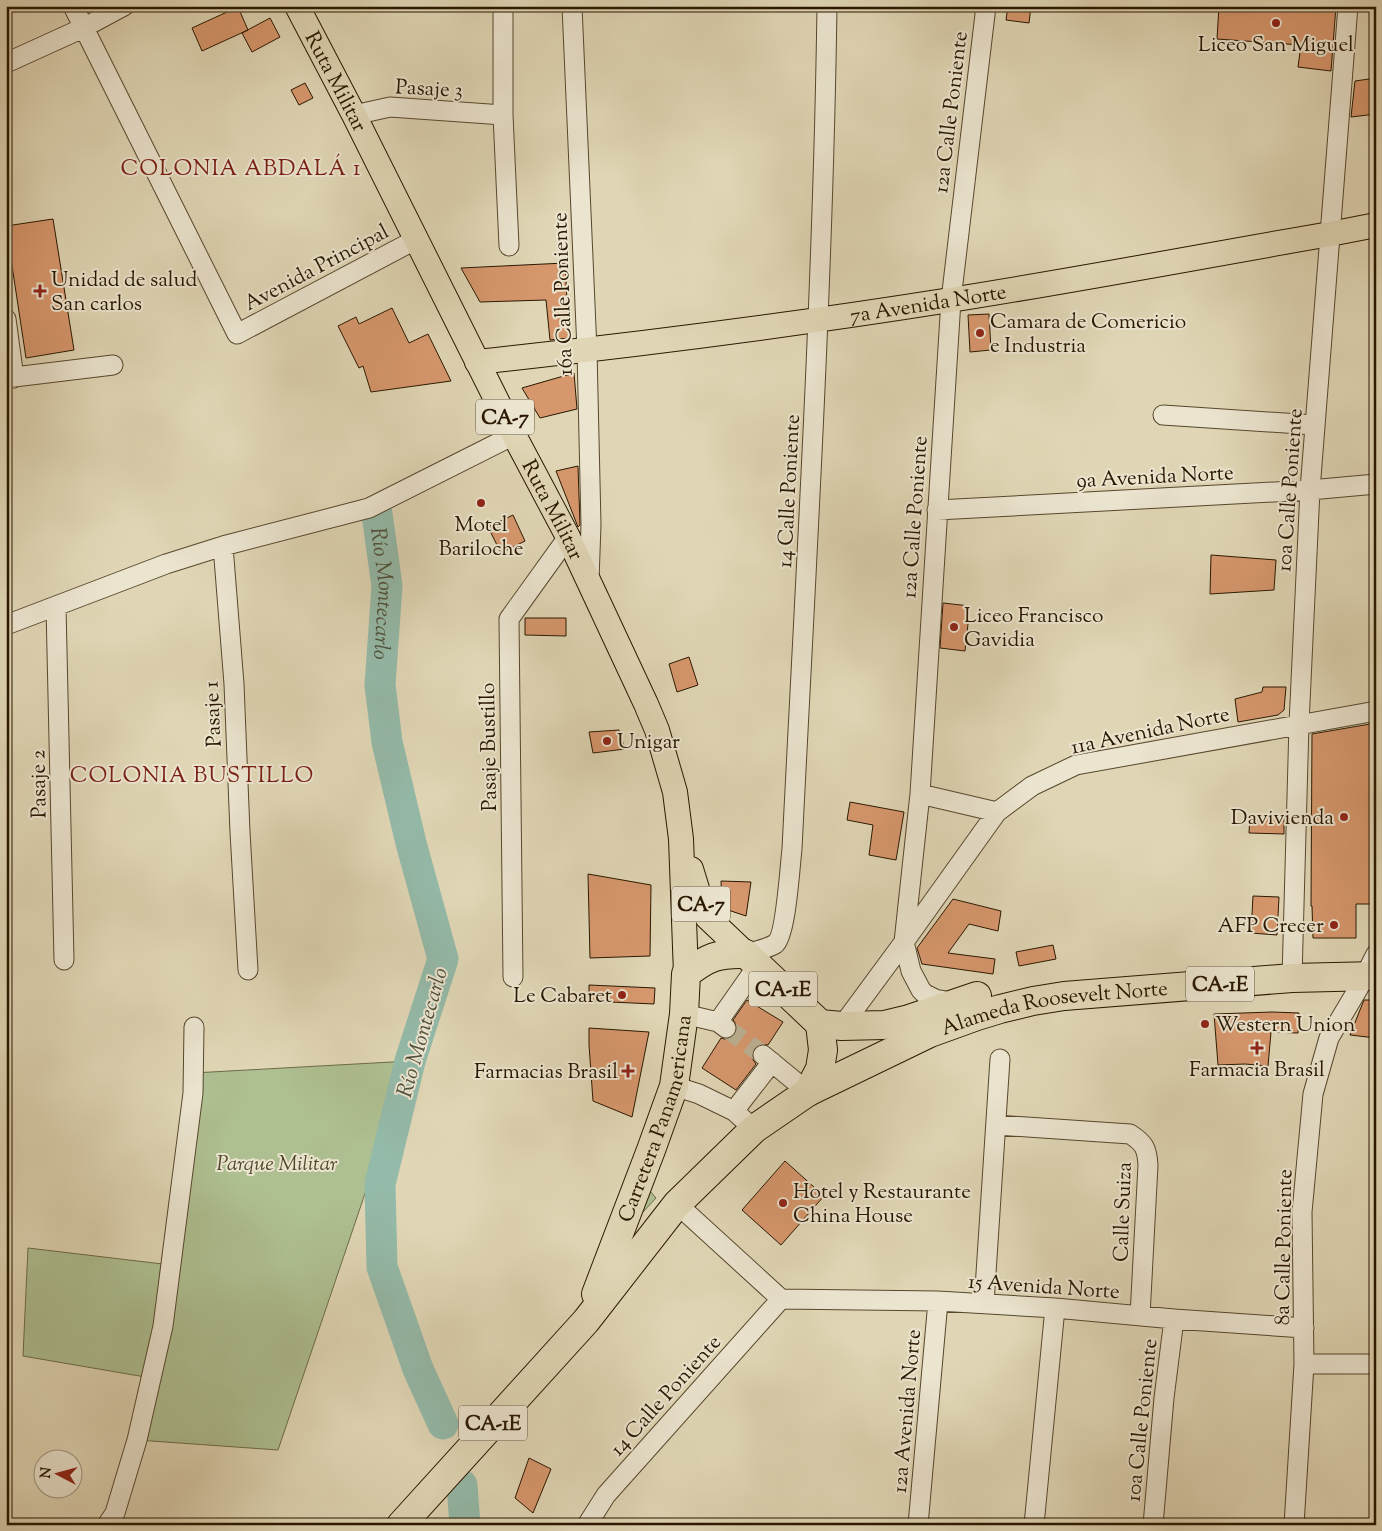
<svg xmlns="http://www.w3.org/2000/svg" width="1382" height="1531" font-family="'Sorts Mill Goudy',serif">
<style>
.green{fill:#aebf91;stroke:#6c6b48}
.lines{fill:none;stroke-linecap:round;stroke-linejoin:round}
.river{stroke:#94baa9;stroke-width:31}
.building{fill:#d7976d;stroke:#291700}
.minor-tunnel{stroke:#bbb091;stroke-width:19;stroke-dasharray:19 9;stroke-linecap:butt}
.minor-casing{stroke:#57472d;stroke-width:21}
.major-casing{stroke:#291700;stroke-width:26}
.highway-casing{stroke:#291700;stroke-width:30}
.minor{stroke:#ebe4cf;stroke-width:19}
.major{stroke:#e0d6b5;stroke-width:24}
.highway{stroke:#e0d6b5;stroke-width:28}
.poi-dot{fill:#8f2418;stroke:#ebe4cf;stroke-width:2}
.labels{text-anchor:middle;stroke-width:4;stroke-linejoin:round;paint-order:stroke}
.shield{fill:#ebe4cf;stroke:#63543e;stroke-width:1}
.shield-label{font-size:20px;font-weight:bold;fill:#291700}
.poi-label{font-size:21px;fill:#291700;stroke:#ebe4cf;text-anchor:start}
.street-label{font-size:21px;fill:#291700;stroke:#ebe4cf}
.park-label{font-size:21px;font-style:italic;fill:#51492c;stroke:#ebe4cf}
.neighbourhood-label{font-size:22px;letter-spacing:1px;fill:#7a1f14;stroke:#ebe4cf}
.water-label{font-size:22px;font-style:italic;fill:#4e503b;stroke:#ebe4cf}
</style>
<rect width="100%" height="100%" fill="#e0d6b5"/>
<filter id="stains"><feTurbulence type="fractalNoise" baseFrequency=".004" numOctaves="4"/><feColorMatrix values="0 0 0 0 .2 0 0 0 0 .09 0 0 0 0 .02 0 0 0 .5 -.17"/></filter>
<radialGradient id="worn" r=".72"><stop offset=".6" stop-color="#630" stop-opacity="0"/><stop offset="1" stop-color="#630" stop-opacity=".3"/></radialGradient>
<path class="green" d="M410,1061L278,1450L137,1440L151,1378L23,1356L28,1248L171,1265L193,1073Z
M643,1183L656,1198L618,1239Z"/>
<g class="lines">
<g class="river">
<path id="s1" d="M377,514L387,586L380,685L387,742L411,843L443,959L410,1061L380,1184L382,1267L418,1369L443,1424"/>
<path d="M462,1485L465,1525"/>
</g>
</g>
<path class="building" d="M1008,6H1031L1029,23L1006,20Z
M1219,6H1336L1331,71L1298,67L1301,45L1217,39Z
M238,7L248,30L202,51L192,28Z
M270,18L280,37L252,52L242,33Z
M1376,78V114L1351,117L1355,81Z
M305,83L313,98L299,105L291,90Z
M53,219L74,350L26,358L6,226Z
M565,263L569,338L550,340L546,300L480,302L461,268Z
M392,308L409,343L428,334L451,381L371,392L363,366L359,368L338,326L356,317L359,324Z
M989,314L991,350L970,352L968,315Z
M574,373L577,409L540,418L522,388Z
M578,466L580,525L578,527L556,471Z
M513,515L525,541L501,553L488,527Z
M1211,555L1276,560L1274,590L1210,594Z
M943,603L970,606L965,651L940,648Z
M525,618H566V636L525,635Z
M689,657L698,685L677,692L669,664Z
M1263,687H1286L1284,710L1278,715L1238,722L1235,699L1262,692Z
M1376,723V904H1356V938H1313L1312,906H1311L1312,734Z
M619,730L625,749L593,753L589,732Z
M850,802L904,812L896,860L869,855L873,825L847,820Z
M1250,815L1284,817V834L1249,833Z
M588,874L651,885L650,956L590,958Z
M721,881L751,882L746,916L722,908Z
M1253,896L1279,897L1277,935L1251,933Z
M953,899L1001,911L998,931L969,924L948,953L995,959L993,974L922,964L917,948Z
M1053,945L1056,959L1019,966L1016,952Z
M589,985L655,988L654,1004L589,1001Z
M747,1000L783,1022L768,1045L760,1044L754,1048L752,1054V1058L756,1064L736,1090L702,1068L721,1038L725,1039L730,1038L735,1034L737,1029L736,1024L733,1020Z
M1364,1000H1376V1038L1350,1035Z
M1272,1012L1299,1013L1298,1033L1271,1032L1268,1066L1245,1064L1218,1065L1214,1014Z
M589,1028L649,1032L632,1117L593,1101L589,1045Z
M785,1161L824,1196L781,1245L742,1210Z
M529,1458L551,1469L533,1513L515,1498Z"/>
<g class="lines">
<path class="minor-tunnel" d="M726,1028L762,1054"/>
<defs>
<path id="minor" d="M73,6L237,334L415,240
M503,6V115L509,246
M572,6L587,350L591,525L589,580
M6,63L83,28L124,6
M354,115L390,107L503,115
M6,319L14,378
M6,378L113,365
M1163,415L1315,425
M937,510L1310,490L1376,484
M223,546L234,684L240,832L248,970
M56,607L64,960
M6,625L166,564L223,546L369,508L514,435
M920,794L997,812
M746,954C755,951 767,949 775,944C786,936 790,865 792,849C806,568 823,287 827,6
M513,977L509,619L568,537
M1292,978L1299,724L1310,490L1348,6
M956,1003L935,999L925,994L921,990L911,971L904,942L920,794L951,300L986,6
M684,1014L718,1022L726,1028
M718,1022L758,965
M842,1026L904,942L997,812L1032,786L1076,765L1376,711
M763,1055L808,1092
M674,1086L699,1094L734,1111L754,1129
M734,1111L772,1062
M996,1125L1130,1134C1144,1143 1147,1148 1148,1165L1140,1316
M677,1204L781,1299
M781,1299L938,1301L1055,1308L1174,1319L1304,1328
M984,1304L1000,1059
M1304,1364H1376
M107,1525L115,1513L137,1440L163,1326L193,1093L194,1027
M587,1525L606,1495L781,1299
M918,1525L938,1301
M1034,1525L1055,1308
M1153,1525L1164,1398L1174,1319
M1294,1525L1304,1364L1302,1212L1313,1094L1329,1038L1358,989L1376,954"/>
<g id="major">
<path id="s2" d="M297,6L354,115L514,435L568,537L646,704L657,730L675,792L681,839L686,974"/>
<path id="s3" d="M477,362C635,345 793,325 950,300C1077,280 1203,256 1330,234L1376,225"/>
<path d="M691,869L702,905L707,917L746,954"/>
</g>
<g id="highway">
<path d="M808,1092L820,1069L823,1050L820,1024"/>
<path id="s4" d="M596,1294L651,1150L674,1086L684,1014L686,974C708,957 718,953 746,954L820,1024L842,1026L884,1025L909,1019L977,996"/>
<path id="s5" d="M401,1525L586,1321L677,1204L754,1129L808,1092L930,1033L977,1016L1000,1009L1033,1001L1064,996L1292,978L1376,976"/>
</g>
</defs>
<use href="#minor" class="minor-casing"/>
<use href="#major" class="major-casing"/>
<use href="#highway" class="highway-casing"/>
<use href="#minor" class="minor"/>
<use href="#major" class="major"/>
<use href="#highway" class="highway"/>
</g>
<g class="poi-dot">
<circle cx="1276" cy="23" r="5"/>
<path d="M37.5 283.5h5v5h5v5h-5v5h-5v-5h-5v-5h5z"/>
<circle cx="980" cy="333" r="5"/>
<circle cx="481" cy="503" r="5"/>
<circle cx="954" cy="627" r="5"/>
<circle cx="607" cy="741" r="5"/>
<circle cx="1344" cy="817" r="5"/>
<circle cx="1334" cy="925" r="5"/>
<circle cx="622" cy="995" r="5"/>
<circle cx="1205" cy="1024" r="5"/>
<path d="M1254.5 1040.5h5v5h5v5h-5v5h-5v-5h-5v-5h5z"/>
<path d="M625.5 1063.5h5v5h5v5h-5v5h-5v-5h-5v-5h5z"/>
<circle cx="783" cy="1203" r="5"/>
</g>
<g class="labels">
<g class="shield">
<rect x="476" y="399.5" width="58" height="35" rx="4"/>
<rect x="672" y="886.5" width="58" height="35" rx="4"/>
<rect x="1186" y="966.5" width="68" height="35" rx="4"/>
<rect x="749" y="971.5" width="68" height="35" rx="4"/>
<rect x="459" y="1405.5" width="68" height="35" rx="4"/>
</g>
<g class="shield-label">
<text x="505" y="424">CA-7</text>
<text x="701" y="911">CA-7</text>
<text x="1220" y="991">CA-1E</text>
<text x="783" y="996">CA-1E</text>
<text x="493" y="1430">CA-1E</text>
</g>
<g class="poi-label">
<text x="1276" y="51" text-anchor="middle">Liceo San Miguel</text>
<text x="51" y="286">Unidad de salud<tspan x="51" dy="24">San carlos</tspan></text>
<text x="990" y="328">Camara de Comericio<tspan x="990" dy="24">e Industria</tspan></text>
<text x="481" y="531" text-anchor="middle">Motel<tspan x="481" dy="24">Bariloche</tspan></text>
<text x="964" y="622">Liceo Francisco<tspan x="964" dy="24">Gavidia</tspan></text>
<text x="617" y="748">Unigar</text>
<text x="1334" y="824" text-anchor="end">Davivienda</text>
<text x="1324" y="932" text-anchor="end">AFP Crecer</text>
<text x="612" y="1002" text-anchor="end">Le Cabaret</text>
<text x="1215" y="1031">Western Union</text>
<text x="1257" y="1076" text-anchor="middle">Farmacia Brasil</text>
<text x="618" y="1078" text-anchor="end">Farmacias Brasil</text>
<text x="793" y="1198">Hotel y Restaurante<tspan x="793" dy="24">China House</tspan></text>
</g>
<g class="street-label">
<text dy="7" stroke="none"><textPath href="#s2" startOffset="85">Ruta Militar</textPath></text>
<text transform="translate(429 88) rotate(3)" y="7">Pasaje 3</text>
<text transform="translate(950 112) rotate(-83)" y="7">12a Calle Poniente</text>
<text transform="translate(316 267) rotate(-28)" y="7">Avenida Principal</text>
<text transform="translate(562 294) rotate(-92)" y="7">16a Calle Poniente</text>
<text dy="7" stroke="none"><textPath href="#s3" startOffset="455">7a Avenida Norte</textPath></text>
<text transform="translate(1155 476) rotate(-3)" y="7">9a Avenida Norte</text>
<text transform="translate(1289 490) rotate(-86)" y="7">10a Calle Poniente</text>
<text transform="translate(788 491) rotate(-87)" y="7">14 Calle Poniente</text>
<text dy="7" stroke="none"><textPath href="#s2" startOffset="565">Ruta Militar</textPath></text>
<text transform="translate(914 517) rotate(-86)" y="7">12a Calle Poniente</text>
<text transform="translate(212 714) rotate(-93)" y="7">Pasaje 1</text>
<text transform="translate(1150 730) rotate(-12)" y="7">11a Avenida Norte</text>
<text transform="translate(488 747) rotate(-91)" y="7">Pasaje Bustillo</text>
<text transform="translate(38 784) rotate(-91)" y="7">Pasaje 2</text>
<text dy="7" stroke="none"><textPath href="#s5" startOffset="860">Alameda Roosevelt Norte</textPath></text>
<text dy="7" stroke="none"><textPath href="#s4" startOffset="186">Carretera Panamericana</textPath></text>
<text transform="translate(1122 1212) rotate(-88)" y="7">Calle Suiza</text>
<text transform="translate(1283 1247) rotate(-89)" y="7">8a Calle Poniente</text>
<text transform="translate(1044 1286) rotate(4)" y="7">15 Avenida Norte</text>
<text transform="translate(665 1395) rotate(-48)" y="7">14 Calle Poniente</text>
<text transform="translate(906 1411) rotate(-85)" y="7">12a Avenida Norte</text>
<text transform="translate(1141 1420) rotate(-84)" y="7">10a Calle Poniente</text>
</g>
<g class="park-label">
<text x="277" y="1170">Parque Militar</text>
</g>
<g class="neighbourhood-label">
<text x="241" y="175">COLONIA ABDALÁ 1</text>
<text x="192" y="782">COLONIA BUSTILLO</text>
</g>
<g class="water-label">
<text dy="8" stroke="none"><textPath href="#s1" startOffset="80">Río Montecarlo</textPath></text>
<text transform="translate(421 1032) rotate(-74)" y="8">Río Montecarlo</text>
</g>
</g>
<rect width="1382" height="1531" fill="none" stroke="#e0d6b5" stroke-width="25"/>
<rect x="8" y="8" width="1367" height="1516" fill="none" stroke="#291700" stroke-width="2.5"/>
<rect x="12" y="12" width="1357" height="1506" fill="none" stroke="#291700"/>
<g transform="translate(58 1474) rotate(276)"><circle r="24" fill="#ebe4cf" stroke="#9d927c"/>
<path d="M0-4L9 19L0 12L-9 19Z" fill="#8f2418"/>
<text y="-8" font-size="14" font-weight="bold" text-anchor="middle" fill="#291700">N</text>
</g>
<rect width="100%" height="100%" filter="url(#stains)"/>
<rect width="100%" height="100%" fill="url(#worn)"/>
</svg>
